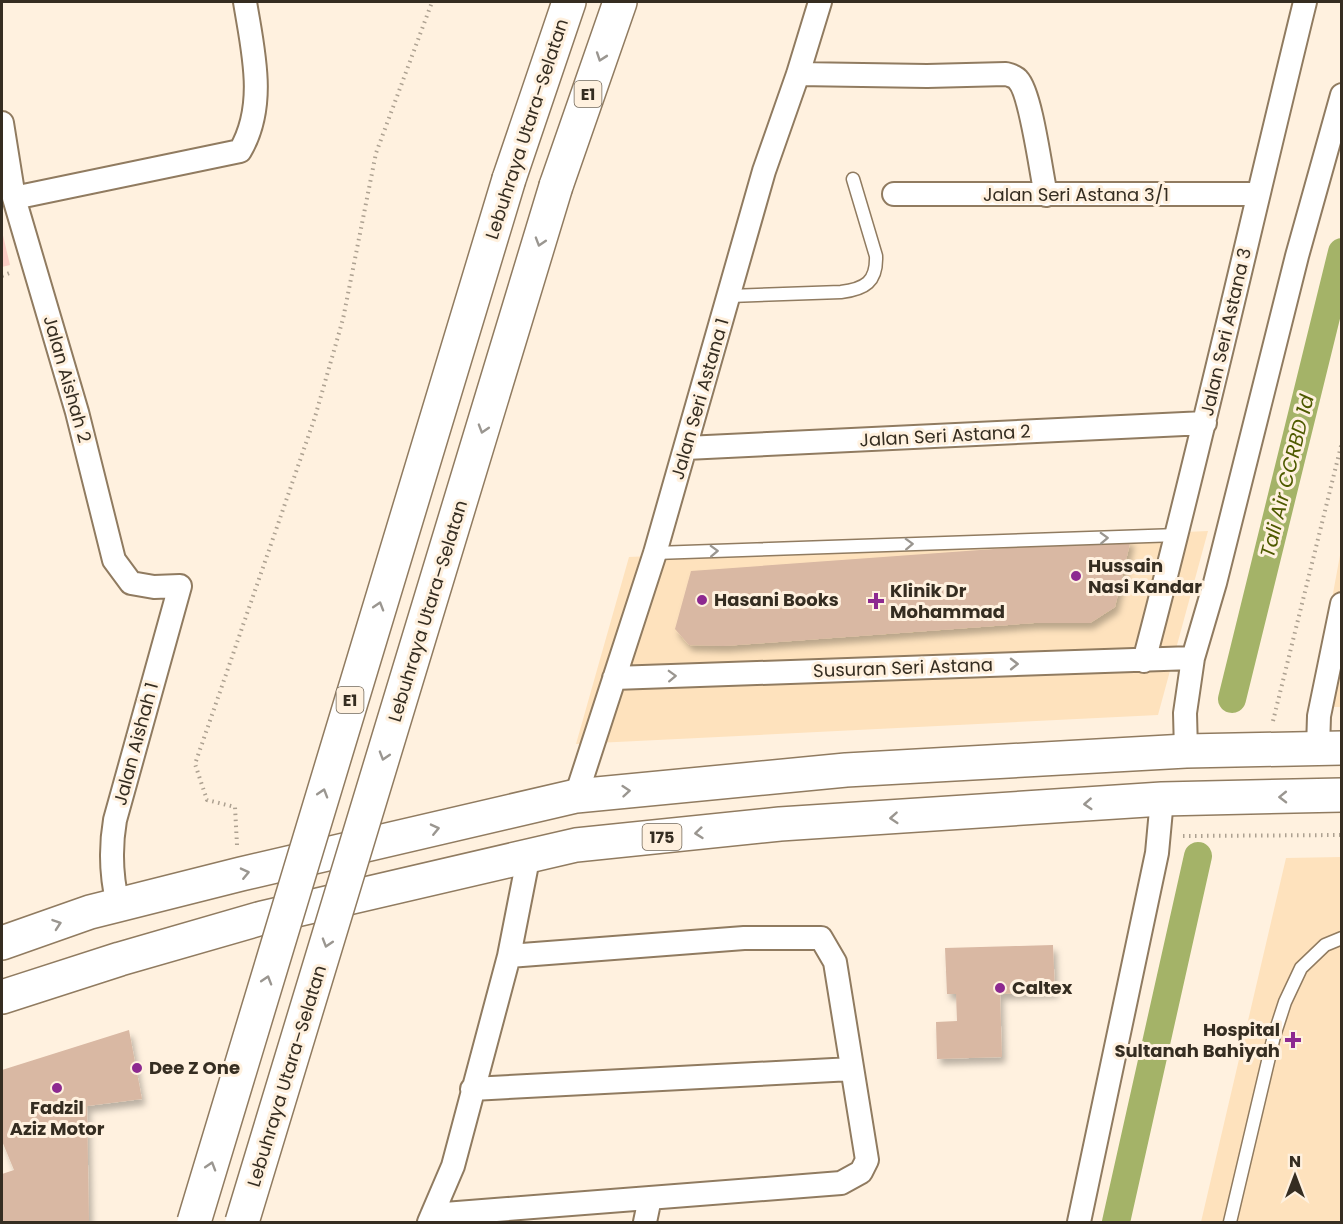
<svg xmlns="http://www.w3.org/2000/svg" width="1343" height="1224" font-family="Poppins,sans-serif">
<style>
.built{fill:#fee2bd}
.green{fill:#fccec5}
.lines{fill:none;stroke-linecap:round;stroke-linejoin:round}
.canal{stroke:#a4b368;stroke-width:28}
.building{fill:#d9b8a3;filter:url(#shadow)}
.lane-casing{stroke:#907b60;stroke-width:15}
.street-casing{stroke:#907b60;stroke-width:26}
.highway-casing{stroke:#907b60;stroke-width:36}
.path{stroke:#ada191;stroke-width:4;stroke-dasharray:1.5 4.5;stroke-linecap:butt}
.lane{stroke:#fff;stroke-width:12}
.street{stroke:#fff;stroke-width:22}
.highway{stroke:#fff;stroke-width:33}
.highway-bridge-casing{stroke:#907b60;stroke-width:36;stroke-linecap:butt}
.highway-bridge{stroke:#fff;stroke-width:33}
.oneway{stroke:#9a9690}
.poi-dot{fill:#8d2990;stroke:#fff1df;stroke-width:2}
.labels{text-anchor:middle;stroke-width:6;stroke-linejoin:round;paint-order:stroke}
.shield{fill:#fff1df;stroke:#72685a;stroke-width:1.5}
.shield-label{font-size:16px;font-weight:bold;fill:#352d21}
.street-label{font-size:18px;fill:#352d21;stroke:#fff1df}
.poi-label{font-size:18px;font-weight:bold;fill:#352d21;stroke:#fff1df;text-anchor:start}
.water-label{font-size:20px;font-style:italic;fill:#4e5a00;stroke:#fff1df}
</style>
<defs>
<filter id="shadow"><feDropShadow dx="3.5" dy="6" stdDeviation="3" flood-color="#0004"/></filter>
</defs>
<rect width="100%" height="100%" fill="#fff1df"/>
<path class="built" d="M1208,531L1158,715L576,744L629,557Z
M1341,550V707H1312Z
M1341,857V1222H1201L1286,858Z"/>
<path class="green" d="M2,231L10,265L2,267Z"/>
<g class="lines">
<path class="canal" d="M1232,699L1342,252
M1116,1222L1198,856"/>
</g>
<path class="building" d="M1131,539L1115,607L1090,623H1034L724,646L689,645L675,629L691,571Z
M1053,945L1055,992L1000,994L1002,1057L937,1059L936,1022L957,1021L956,994H947L945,948Z
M129,1030L142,1099L87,1106L89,1222H2V1174L14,1170L2,1141V1070Z"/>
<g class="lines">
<defs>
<path id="lane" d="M730,296L841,292C865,289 877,282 876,256L853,179
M655,553L1178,535
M1230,1222L1274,1036L1285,1002L1301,968L1325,945L1342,938"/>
<path id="street" d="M798,74L927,76L1006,74C1010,75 1016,77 1018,80C1031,93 1041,173 1046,195
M2,123L14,198L77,412L114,560L131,583L154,587L180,586L115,820C110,849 111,876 118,905
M894,194H1257
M14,198L240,151C267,105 253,51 245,2
M686,448L1205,423
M1144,661C1202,442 1251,221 1305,2
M614,678L1193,658
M1318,748L1319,716L1342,604
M1186,751L1185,713L1193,658L1215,583L1297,256L1342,95
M576,796L655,553L764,171L798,74L820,2
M472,1089L852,1069
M432,1215L841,1183L861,1172L867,1160L835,962L821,938H744L509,956
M429,1222L453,1166L509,956L529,854
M645,1222L650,1198
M1079,1222L1157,853L1162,799"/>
<path id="highway" d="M509,179L569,2
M556,186L620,2
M2,943L90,912L118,905L241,874L576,796L846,770L1186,751L1342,748
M2,997L120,959L262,918L576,845L780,824L1162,799L1342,795"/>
</defs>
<use href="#lane" class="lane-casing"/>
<use href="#street" class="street-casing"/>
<use href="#highway" class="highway-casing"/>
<path class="path" d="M2,276L12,272
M1273,721L1342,442
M1183,836L1342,835
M237,845L235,807L207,800L195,764L315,417L343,319L376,153L432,2"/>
<use href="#lane" class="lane"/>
<use href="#street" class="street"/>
<use href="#highway" class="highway"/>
<defs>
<path id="highway-bridge" d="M194,1222L509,179
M242,1222L556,186"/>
</defs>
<use href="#highway-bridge" class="highway-bridge-casing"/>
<use href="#highway-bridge" class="highway-bridge"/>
</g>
<defs><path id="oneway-chevron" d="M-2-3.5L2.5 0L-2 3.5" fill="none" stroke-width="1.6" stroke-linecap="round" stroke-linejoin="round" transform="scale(1.5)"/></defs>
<g class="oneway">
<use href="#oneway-chevron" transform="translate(601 57) rotate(109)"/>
<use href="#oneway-chevron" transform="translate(540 242) rotate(107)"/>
<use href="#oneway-chevron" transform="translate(483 429) rotate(107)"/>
<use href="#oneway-chevron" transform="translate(1104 538) rotate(-2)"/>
<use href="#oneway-chevron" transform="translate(909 544) rotate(-2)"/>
<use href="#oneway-chevron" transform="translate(714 551) rotate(-2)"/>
<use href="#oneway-chevron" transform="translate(379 606) rotate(-73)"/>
<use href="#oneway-chevron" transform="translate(1014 664) rotate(-1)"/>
<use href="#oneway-chevron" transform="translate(672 676) rotate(-2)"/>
<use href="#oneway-chevron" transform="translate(384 756) rotate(107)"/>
<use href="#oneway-chevron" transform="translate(626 791) rotate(-5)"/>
<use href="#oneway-chevron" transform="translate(323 793) rotate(-73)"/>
<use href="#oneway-chevron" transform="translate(1283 797) rotate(179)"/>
<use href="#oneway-chevron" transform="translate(1088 804) rotate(176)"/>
<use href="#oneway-chevron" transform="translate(894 818) rotate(176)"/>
<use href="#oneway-chevron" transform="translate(435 829) rotate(-13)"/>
<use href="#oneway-chevron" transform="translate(699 833) rotate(174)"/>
<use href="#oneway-chevron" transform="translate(245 873) rotate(-13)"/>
<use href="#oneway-chevron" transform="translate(57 924) rotate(-19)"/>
<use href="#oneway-chevron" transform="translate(327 943) rotate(107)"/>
<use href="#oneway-chevron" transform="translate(267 980) rotate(-73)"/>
<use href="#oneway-chevron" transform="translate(211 1166) rotate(-73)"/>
</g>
<g class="poi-dot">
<circle cx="1076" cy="576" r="6"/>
<circle cx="702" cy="600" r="6"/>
<path d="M873 592h6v6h6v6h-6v6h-6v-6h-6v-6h6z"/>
<circle cx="1000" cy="988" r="6"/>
<path d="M1290 1031h6v6h6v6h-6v6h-6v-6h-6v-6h6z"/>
<circle cx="137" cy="1068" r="6"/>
<circle cx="57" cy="1088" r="6"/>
</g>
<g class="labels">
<g class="shield">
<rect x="574.5" y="81" width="27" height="26" rx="4.5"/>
<rect x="336.5" y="687" width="27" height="26" rx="4.5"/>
<rect x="642.5" y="824" width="39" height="26" rx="4.5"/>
</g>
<g class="shield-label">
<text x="588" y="100">E1</text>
<text x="350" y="706">E1</text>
<text x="662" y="843">175</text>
</g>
<g class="street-label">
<text transform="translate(527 129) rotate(-72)" y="6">Lebuhraya Utara–Selatan</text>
<text x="1076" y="201">Jalan Seri Astana 3/1</text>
<text transform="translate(1226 332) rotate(-77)" y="6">Jalan Seri Astana 3</text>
<text transform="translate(67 379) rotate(74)" y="6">Jalan Aishah 2</text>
<text transform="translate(700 399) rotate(-74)" y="6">Jalan Seri Astana 1</text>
<text transform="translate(945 436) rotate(-3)" y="6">Jalan Seri Astana 2</text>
<text transform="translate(428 611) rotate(-73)" y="6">Lebuhraya Utara–Selatan</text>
<text transform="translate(903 668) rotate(-2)" y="6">Susuran Seri Astana</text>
<text transform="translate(136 744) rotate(-75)" y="6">Jalan Aishah 1</text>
<text transform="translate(287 1076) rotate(-73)" y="6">Lebuhraya Utara–Selatan</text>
</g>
<g class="poi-label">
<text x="1088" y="572">Hussain<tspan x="1088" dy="21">Nasi Kandar</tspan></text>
<text x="890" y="597">Klinik Dr<tspan x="890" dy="21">Mohammad</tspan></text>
<text x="714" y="606">Hasani Books</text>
<text x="1012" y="994">Caltex</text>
<text x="1280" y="1036" text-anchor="end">Hospital<tspan x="1280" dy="21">Sultanah Bahiyah</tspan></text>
<text x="149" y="1074">Dee Z One</text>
<text x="57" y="1114" text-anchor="middle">Fadzil<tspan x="57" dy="21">Aziz Motor</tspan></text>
</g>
<g class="water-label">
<text transform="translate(1287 476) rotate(-76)" y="7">Tali Air CCRBD 1d</text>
</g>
</g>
<rect width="1343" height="1224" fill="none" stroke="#352d21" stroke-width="6"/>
<g transform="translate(1295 1176)" stroke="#fff1df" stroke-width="4.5" paint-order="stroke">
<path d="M0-4.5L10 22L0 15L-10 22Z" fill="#352d21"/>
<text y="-9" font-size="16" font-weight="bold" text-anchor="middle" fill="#352d21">N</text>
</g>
</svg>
